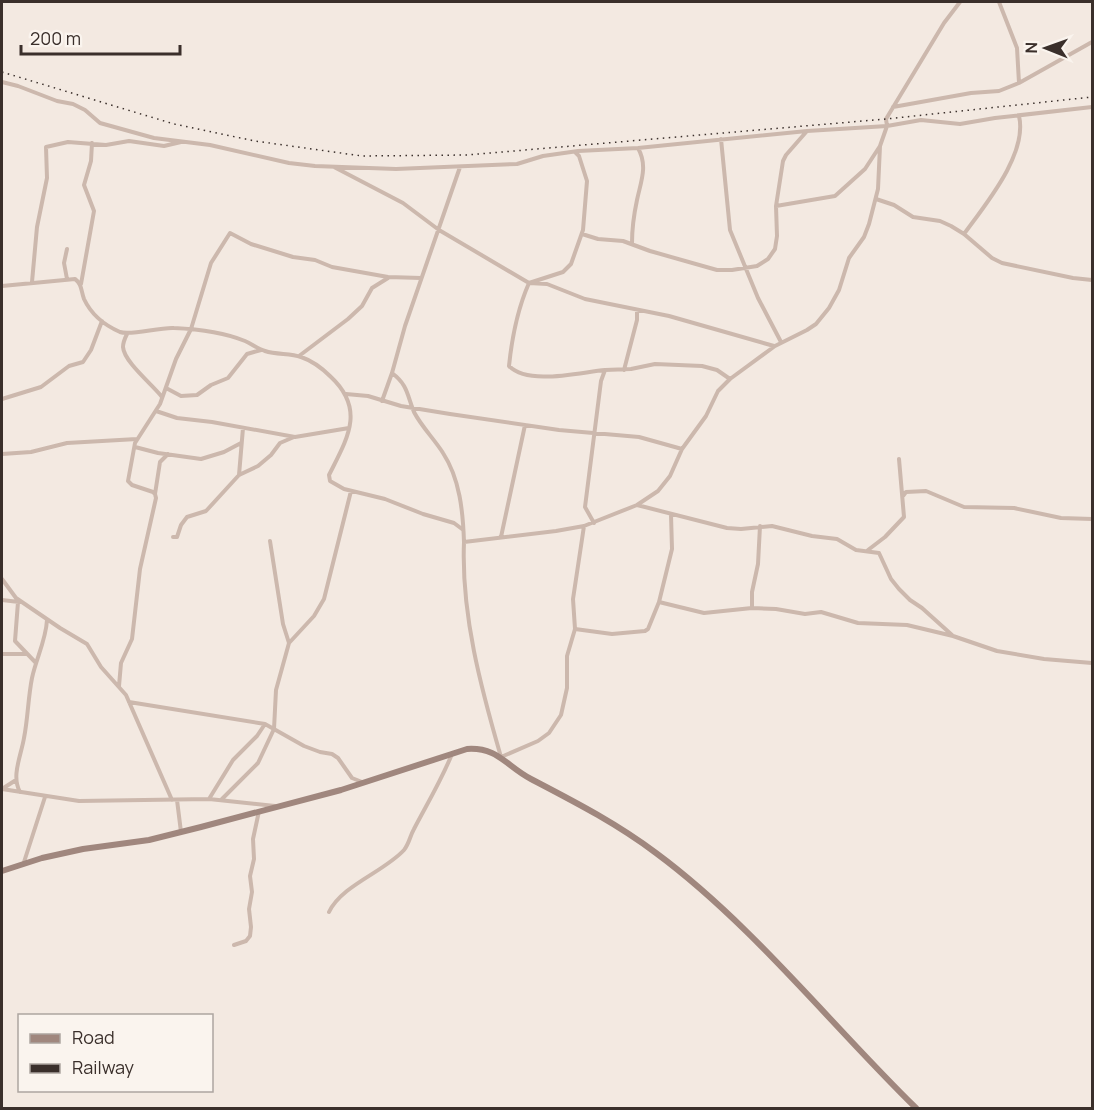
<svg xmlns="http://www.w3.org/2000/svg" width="1094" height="1110" font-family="Manrope,sans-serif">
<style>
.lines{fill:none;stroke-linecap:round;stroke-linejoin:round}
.street{stroke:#ccb8ad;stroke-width:4}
.secondary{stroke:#a0877e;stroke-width:6}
.rail{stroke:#3a2f2b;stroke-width:1.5;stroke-dasharray:1.5 4.5;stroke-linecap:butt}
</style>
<rect width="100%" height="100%" fill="#f3e9e1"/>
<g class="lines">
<path class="street" d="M999,2L1017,48L1019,83
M2,82L18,86L57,101L73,104L85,110L100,123L154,138L210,145L289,163L315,166L396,169L517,164L543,156L578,151L638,148L807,131L887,126L921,120L960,124L995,118L1092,107
M893,107L971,93L999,91L1019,83L1092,42
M721,139L730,230L758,298L781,342
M575,152L579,156L587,181L583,230L571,264L563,272L529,283C517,310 512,337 509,366C528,386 581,372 605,370
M334,167L403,203L439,230L529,283L547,284L585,299L669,316L774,346
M876,199L894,205L913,217L940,221L951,226L964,234L992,258L1002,263L1073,278L1092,280
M776,206L835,196L865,169L880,146
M582,234L598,239L623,241L650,251L717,270H732L757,266L768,259L775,249L777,236L776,206L783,161L786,155L807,131
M964,234C985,205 1028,154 1019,116
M632,243C632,229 634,214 637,200C641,181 648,166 638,148
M67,249L64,263L67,279
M32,282L37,227L47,178L46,147L68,142L106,145L129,141L164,146L181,142
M81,284L94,211L84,185L91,161L92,143
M2,286L75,279C82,284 81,291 84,299C91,314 104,325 120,332C131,336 159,327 174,328C197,329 223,332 245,341C252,344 258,349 265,351C277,355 290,353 301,357C313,361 322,368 331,377C366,410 347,439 329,475L330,481L344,489L385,499L423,514L454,523L462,529
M127,334C125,338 123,343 123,347C124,362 153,385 162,397
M299,356L348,319L362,306L372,288L388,278
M624,370L637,320V310
M392,373C408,385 407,395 414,412C421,426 435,440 443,453C460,479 463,512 464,542
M166,388L181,396L197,395L211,385L228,378L247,354L261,350
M346,394L368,396L401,406L450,414L559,430L639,437L682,449
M2,399L41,387L69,366L83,362L91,350L102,321
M382,401L392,373L405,326L460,167
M156,411L177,418L212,422L295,437L349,428
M135,447L158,453L201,459L224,452L241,443
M2,454L31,452L67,443L137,439
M239,475L243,428
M155,494L160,462L168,454
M903,496L906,492L926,491L964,507L1014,508L1061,518L1092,519
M637,505L727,528L741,529L772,526L812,536L837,539L856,550L879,553L891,579L899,589L910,600L922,608L952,635
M594,523L585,507L601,381L605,370L631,369L655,364L702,366L717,370L730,379
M584,526L573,599L575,629L567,656V688L561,715L549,733L538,741L501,757C481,688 461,614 464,542L556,531L584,526L637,505L658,491L670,476L682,449L706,416L718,391L730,379L775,346L807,330L816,324L829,308L839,290L849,258L864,237L869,224L878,189L880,146L887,126L886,119L944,23L960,2
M760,526L758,564L752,592V608L776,609L805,614L821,612L858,623L907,625L953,636L997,651L1044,659L1092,663
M173,537H177L181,525L187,517L206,511L239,475L258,466L271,455L280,443L294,437
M501,537L525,425
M868,550L885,537L904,517L899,459
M2,579L16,598L60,628L87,644L101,667L126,695L172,800
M2,600L19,602
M18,602L15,641L36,663
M659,602L672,549L671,515
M575,629L612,634L645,631L648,629L659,602L704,613L752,608
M289,643L314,616L324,599L351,491
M2,654H26
M119,686L121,663L132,639L140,569L156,498L155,494L153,492L132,485L128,481L135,443L160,404L176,359L191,329L211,263L230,233L251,244L293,257L315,260L332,267L388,277L421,278
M129,702L265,724L304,746L320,752L332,754L338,758L352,778L362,782
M2,789L79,801L209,799L275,806
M2,789L16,780
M20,792C11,776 21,756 24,738C28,718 28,698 32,678C36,659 46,640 47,620
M209,799L233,760L257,736L265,724
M222,799L258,763L274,729L276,690L289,643L283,624L270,541
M177,800L181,832
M24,862L45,797
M329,912C342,885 384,872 404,850C409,844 410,836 414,829C427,804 441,781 452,754
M234,945L246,941L250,936L251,927L249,909L252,892L250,876L254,859L253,839L259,811"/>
<path class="secondary" d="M2,871L42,858L83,849L149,840L201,827L341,790L467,749C498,747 506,766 531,779C575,802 616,823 656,853C752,924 831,1025 916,1108"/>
<path class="rail" d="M2,72L174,124L255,141L362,156L467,155L886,119L1092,97"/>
</g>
<rect width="1094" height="1110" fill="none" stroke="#3a2f2b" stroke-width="6"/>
<rect x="18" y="1014" width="195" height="78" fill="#faf4ee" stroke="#ada5a0" stroke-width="1.5"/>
<rect x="30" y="1034" width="30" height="9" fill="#a0877e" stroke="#ada5a0" stroke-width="1.5"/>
<text x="72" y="1044" font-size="18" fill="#3a2f2b">Road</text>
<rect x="30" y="1064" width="30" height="9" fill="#3a2f2b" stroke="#ada5a0" stroke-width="1.5"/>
<text x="72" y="1074" font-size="18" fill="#3a2f2b">Railway</text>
<g transform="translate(1046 48) rotate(271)" stroke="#faf4ee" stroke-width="4.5" paint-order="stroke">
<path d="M0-4.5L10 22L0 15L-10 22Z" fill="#3a2f2b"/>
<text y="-9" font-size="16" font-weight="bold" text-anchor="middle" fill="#3a2f2b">N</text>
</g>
<path d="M21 45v9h159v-9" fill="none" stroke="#3a2f2b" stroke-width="3"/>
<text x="30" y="45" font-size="18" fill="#3a2f2b" stroke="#faf4ee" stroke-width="4.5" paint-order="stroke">200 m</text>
</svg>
